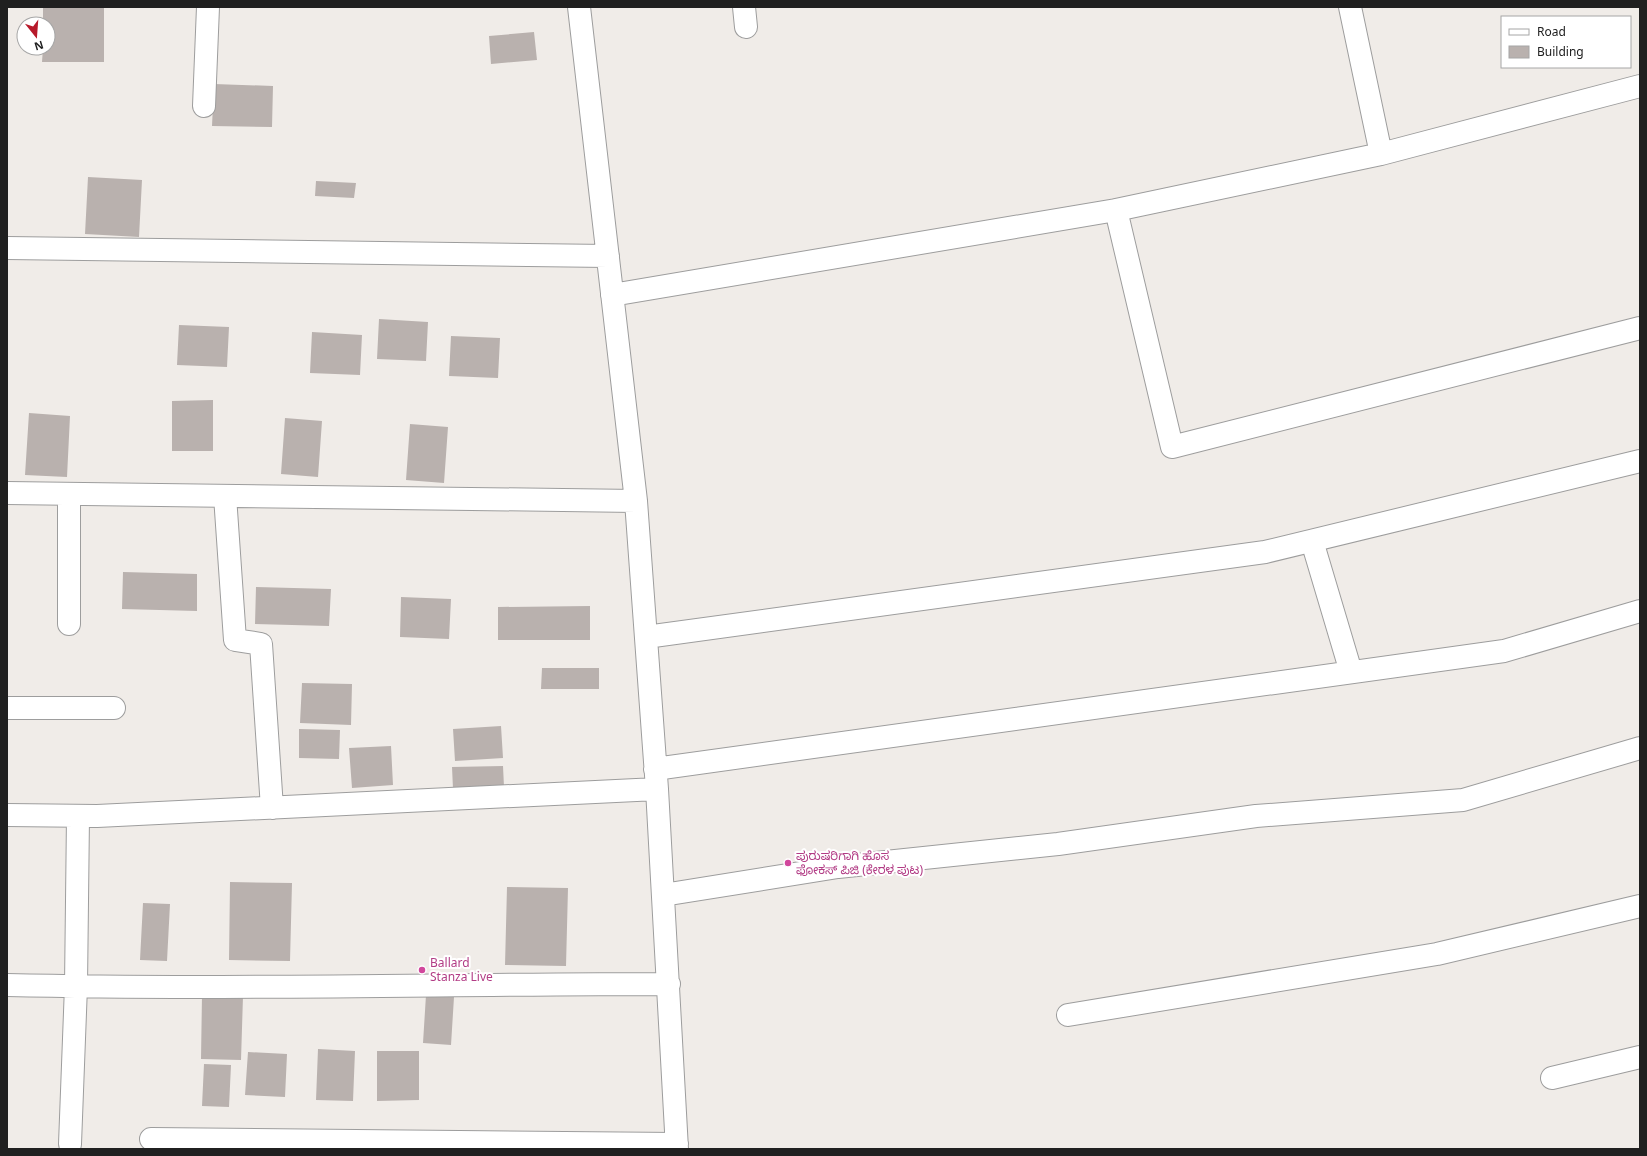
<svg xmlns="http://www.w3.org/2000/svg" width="1647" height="1156" font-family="'Noto Sans','Noto Sans Kannada',sans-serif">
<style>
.building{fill:#b9b1ae}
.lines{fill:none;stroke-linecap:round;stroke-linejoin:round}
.minor-casing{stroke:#9d9d9d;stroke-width:24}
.minor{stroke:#fff;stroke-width:22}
.hotel-dot{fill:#d1479c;stroke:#fff;stroke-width:1.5}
.labels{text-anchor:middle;stroke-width:4;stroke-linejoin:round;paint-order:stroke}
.hotel-label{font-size:12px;fill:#b23c85;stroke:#fff;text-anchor:start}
</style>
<rect width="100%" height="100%" fill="#f0ece8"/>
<path class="building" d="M43,7H104V62H42L43,48H48V24H43Z
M534,32L537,60L491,64L489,36Z
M214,84L273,86L272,127L212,126Z
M88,177L142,180L139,237L85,234Z
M316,181L356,183L354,198L315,196Z
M379,319L428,322L426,361L377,359Z
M179,325L229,327L227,367L177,365Z
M312,332L362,335L360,375L310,373Z
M451,336L500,338L498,378L449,376Z
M213,400V451H172V401Z
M29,413L70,416L67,477L25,475Z
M285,418L322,421L318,477L281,474Z
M410,424L448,427L444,483L406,480Z
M123,572L197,574V611L122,609Z
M256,587L331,589L329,626L255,624Z
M401,597L451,599L449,639L400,637Z
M590,606V640H498V607Z
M542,668H599V689H541Z
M302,683L352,684L351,725L300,723Z
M501,726L503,758L455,761L453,729Z
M299,729L340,730L339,759L299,758Z
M391,746L393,785L352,788L349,748Z
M503,766L504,787L453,789L452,767Z
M230,882L292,883L290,961L229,960Z
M507,887L568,888L566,966L505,965Z
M143,903L170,904L167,961L140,960Z
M202,995L243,996L241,1060L201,1059Z
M426,995L454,997L451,1045L423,1043Z
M318,1049L355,1051L353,1101L316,1100Z
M377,1051H419V1100L377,1101Z
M248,1052L287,1054L285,1097L245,1095Z
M204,1064L231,1065L229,1107L202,1106Z"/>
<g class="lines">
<defs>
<path id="minor" d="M579,7L636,501L657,789L677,1149
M744,7L746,27
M204,106L208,7
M1381,154L1640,86
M1116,210L1172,447L1640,328
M7,248L608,256
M612,295L1116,210L1381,154L1350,7
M7,493L636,501
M69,494V624
M225,496L235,640L261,644L272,808
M1312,541L1351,672
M646,637L1265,552L1640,461
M7,708H114
M655,769L1504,651L1640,611
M7,815L97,816L657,789
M663,895L838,867L1058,844L1256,816L1463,800L1640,748
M7,985C227,990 448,984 669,984
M1068,1015L1437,954L1640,906
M1552,1078L1640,1057
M151,1139L677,1144
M70,1144L76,986L78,816"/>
</defs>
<use href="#minor" class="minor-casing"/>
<use href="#minor" class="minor"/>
</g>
<g class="hotel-dot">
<circle cx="788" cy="863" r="4"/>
<circle cx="422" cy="970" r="4"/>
</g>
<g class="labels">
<g class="hotel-label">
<text x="796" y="860">ಪುರುಷರಿಗಾಗಿ ಹೊಸ<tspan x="796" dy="14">ಫೋಕಸ್ ಪಿಜಿ (ಕೇರಳ ಪುಟ)</tspan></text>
<text x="430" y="967">Ballard<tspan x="430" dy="14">Stanza Live</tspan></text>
</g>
</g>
<rect width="1647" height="1156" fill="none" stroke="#202020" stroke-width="16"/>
<rect x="1501" y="16" width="130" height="52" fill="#ffffff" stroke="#a6a6a6"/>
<rect x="1509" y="29" width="20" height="6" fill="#ffffff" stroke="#a6a6a6"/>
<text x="1537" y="36" font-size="12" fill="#202020">Road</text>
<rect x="1509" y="46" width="20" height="12" fill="#b9b1ae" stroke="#a6a6a6"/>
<text x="1537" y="56" font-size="12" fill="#202020">Building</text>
<g transform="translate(36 36) rotate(163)"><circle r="19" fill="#ffffff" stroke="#a6a6a6"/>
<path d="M0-3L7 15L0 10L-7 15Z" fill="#b7192a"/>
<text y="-6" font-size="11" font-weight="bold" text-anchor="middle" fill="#202020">N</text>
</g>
</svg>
